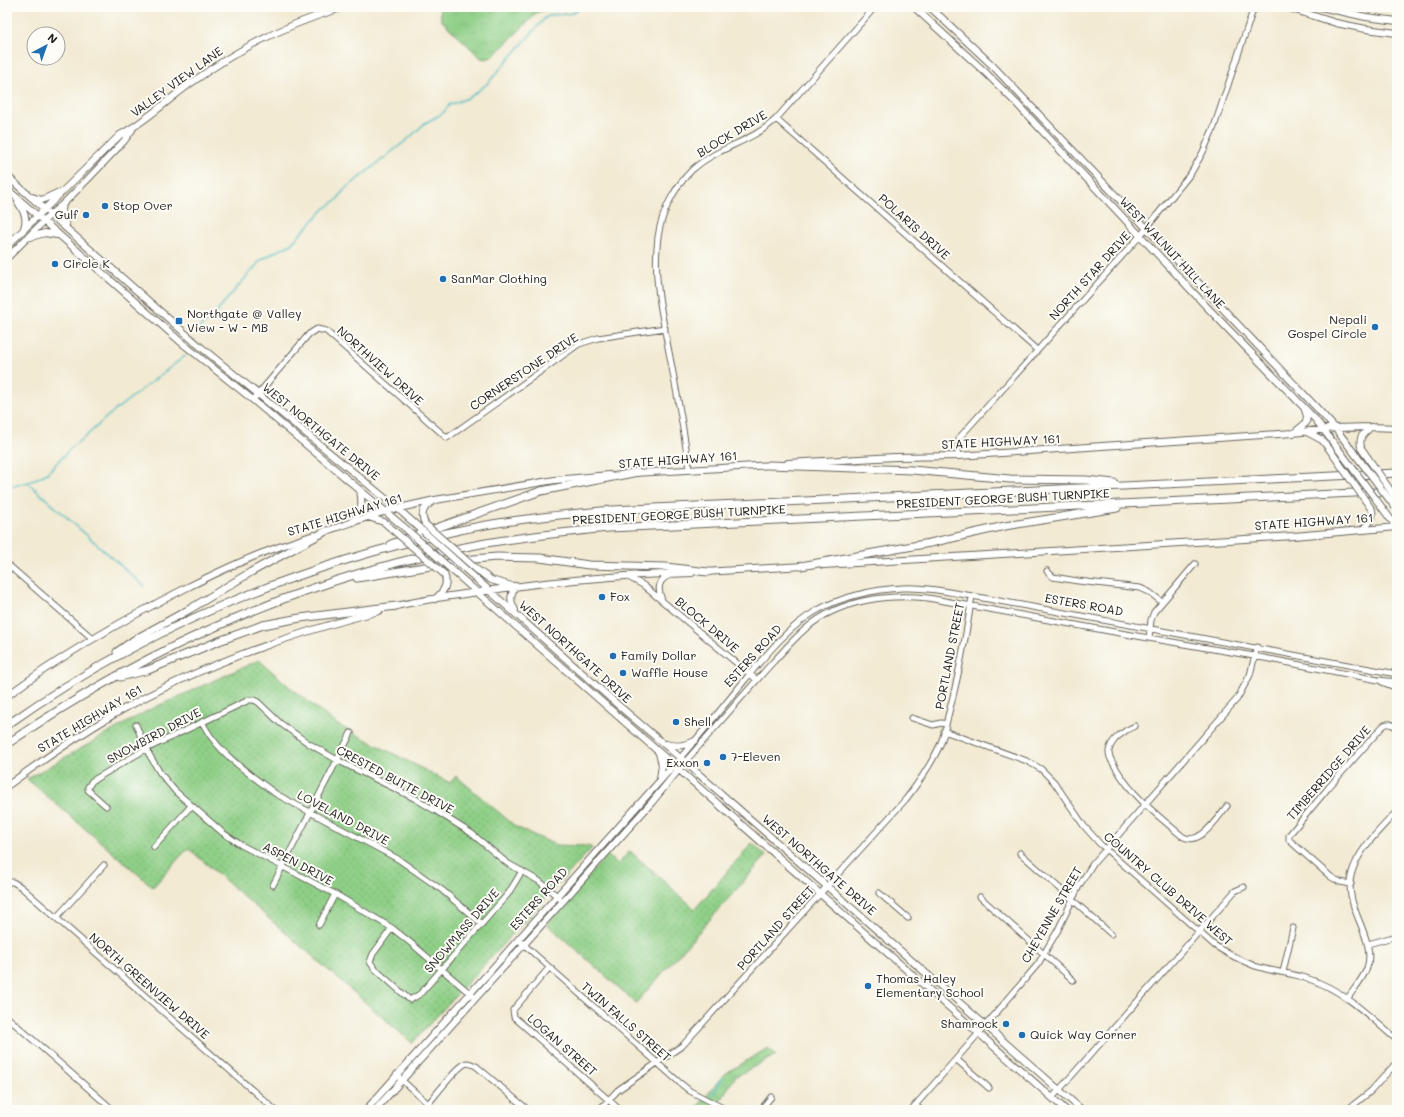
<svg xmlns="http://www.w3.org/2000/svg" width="1404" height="1117" font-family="Mali,sans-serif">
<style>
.grass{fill:url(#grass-dots);stroke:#567652}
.park{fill:url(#park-crowns);stroke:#567652}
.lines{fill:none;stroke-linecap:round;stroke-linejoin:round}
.stream{stroke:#4fbec5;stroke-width:1.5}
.minor-casing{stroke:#67645c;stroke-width:7}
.major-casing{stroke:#67645c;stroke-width:8}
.highway-casing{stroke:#67645c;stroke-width:9}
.minor{stroke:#fff;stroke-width:5}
.major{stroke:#fff;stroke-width:6}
.highway{stroke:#fff;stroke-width:7}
.major-bridge-casing{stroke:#67645c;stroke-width:8;stroke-linecap:butt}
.major-bridge{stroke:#fff;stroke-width:6}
.poi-dot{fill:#1f6fb2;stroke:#fdfcf7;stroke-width:1.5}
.labels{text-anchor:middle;stroke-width:4;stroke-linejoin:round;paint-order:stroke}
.street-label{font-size:12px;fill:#1c1c1c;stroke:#fdfcf7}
.poi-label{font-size:12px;fill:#1c1c1c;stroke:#fdfcf7;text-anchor:start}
</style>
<defs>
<pattern id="grass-dots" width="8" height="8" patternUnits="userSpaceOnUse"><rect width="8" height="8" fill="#8fcf87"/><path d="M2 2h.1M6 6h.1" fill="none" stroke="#7bb174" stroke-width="1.8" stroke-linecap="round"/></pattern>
<pattern id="park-crowns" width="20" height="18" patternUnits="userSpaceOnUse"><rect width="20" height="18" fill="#8fcf87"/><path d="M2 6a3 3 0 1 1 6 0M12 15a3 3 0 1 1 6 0" fill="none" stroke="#7bb174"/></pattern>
</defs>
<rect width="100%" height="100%" fill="#fdfcf7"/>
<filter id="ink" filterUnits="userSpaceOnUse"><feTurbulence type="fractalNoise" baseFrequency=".025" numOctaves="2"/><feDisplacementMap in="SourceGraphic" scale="8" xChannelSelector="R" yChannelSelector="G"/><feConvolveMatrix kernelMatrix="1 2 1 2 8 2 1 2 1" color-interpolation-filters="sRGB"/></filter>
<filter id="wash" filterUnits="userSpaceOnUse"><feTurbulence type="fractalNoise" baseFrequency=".012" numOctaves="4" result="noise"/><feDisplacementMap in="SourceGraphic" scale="16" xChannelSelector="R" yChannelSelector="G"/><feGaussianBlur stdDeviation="0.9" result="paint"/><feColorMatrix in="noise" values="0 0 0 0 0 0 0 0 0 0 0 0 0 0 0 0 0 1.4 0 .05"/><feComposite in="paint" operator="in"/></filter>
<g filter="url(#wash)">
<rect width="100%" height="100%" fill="#f2ead3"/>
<path class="grass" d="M259,660L292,689L338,725L450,783L456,776L516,827L556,845L587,846L592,848L412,1043L188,848L153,887L27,779L147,711Z
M752,843L766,856L636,1003L547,924L607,855L618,864L630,851L695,909Z"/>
<path class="park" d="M440,7H555L538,12L492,57L486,59L481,58L441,20Z
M768,1048L776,1055L735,1077L714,1110H695L724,1074Z"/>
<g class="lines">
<path class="stream" d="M199,329L203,324L211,319L216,314L222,305L261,260L275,252L290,245L324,209L337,200L344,190L408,139L425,123L438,116L444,112L449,105L470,97L487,84L545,18C559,9 566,21 581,7
M28,483L144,586
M7,488L32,481L47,473L74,445L84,438L109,415L185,356
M711,1097L723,1077
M702,1110L705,1106"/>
</g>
</g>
<g filter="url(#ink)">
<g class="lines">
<defs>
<path id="minor" d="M776,119L1037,350
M253,400L309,334L317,329L326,331L447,438L579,344L598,338L665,328
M958,456L959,438L1140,236L1191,173L1203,152L1214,127L1254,7
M689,470C684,428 676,388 668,347C662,315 654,280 657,248C658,219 672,189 693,169C718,147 752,142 776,119L875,7
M7,564L92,638
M1047,571L1053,577L1078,581L1140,588L1149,592L1162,602
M628,577L643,585L757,680
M662,600C657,588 658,579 671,575
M1149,638L1151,620L1154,612L1195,564
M1382,682L1397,688
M912,718L933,725L941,723L946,724
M202,722C205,727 208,733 212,738C228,760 255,778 276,794L398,859L442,890L482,924
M136,725L146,749L160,773L175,791L223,833L241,845L335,894L392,928L412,944L473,996
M1135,726C1125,730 1111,739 1109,751C1108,757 1113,763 1116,768C1132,796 1157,815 1182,836C1199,848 1217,818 1227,806
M944,731L1027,761L1041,769L1054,782L1084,826L1100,844L1214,945C1227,954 1240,960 1255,966C1273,972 1292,973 1309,979C1344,990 1370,1017 1397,1040
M680,758C702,733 723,707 744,681C765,656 787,628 816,611C840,597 875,589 903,588C926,587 949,592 972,596L1397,674
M685,762C714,729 743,695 773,662C791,643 808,622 833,611C862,598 897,595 928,598L1131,635L1254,656L1378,680L1397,682
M106,806L88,790V787L92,781L146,749L249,700H254L258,702L280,723L308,743L337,760L414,798L436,811L471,833L507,863L539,881L563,901
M154,847L191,806
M1020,853L1111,934
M7,882H13L21,887L275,1110
M1351,884L1340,882L1331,877L1289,840V835L1329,787L1383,726C1388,722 1392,724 1397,728
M273,885L351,733
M879,893L908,918
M980,897L1073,980
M56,918L104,865
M319,925L335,894
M392,928L373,954L370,962L375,969L410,1000L420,994L508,894L522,871
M521,942L680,1083L690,1091L727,1110
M1368,944L1393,937
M549,968L513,1010L514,1017L620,1110
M1283,972L1293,928
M1347,999C1354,989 1363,979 1367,968C1377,938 1344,909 1351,876C1357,850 1380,830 1397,811
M7,1017L113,1110
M956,1059L989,1088
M396,1075L435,1110
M1052,1098L1235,891L1244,887
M428,1104C435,1096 458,1065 467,1063C470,1063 473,1065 476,1066L528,1110
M915,1105L921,1110
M599,1110L618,1090L683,1045L906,799C919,782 931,765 940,745C944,736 946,725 948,716C959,676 966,636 972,596
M762,1110L763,1107L771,1097
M911,1110L979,1033L1038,964L1058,930L1079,886L1092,865L1237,699L1250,675L1257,647
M1347,1110L1371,1091L1397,1062"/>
<path id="major" d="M914,7L986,73L1016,103L1205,305L1315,419L1339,450
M930,7L992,65L1315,406L1335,428L1358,458
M1286,7L1336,23L1366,29L1397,33
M1321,7L1366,17L1397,21
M7,176L196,343L397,508L423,531
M7,189L182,343L253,400L405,528
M32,197L42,200L57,193
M18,202C23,211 28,217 24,228
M63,204L61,214L66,225
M27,238L45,233L57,235
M7,246L120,135C147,121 169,98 194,81C239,48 290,23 344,7
M7,258L51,214L63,204L88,179L124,141L132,130
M1295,432L1306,423L1307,416L1305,410
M1307,432L1322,440L1330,450
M1361,448C1359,436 1362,435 1371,427
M788,463L895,457L958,456L1293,433L1335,428L1371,427L1397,428
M634,473L773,465
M1375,498L1397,528
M368,517L384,522L393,530
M352,522C362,509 363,506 360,490
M425,524C420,514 423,508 432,502
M1362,530C1369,523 1374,520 1372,510
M323,532L386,511L435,500L555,480L609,475
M823,565L1294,536L1397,527
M464,568L618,705L685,762L1082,1110
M476,569L491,580L512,586
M453,571L1066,1110
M704,572L804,566
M515,586C510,596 510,601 515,610
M435,599C443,592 449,585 444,574
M392,607C424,599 458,595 492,590C558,580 625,575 692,573
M7,696C63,654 123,620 186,588C210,576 235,564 260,554C278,547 296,541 314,535
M666,744C677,747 685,746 695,741
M659,753L662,765L660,779
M7,786C41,761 76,737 113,715C195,667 287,635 379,611
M366,1110L675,764
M375,1110L652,802L680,768"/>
<path id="highway" d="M769,465L912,470L1010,479L1086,480L1114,483
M391,544L541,491L638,472
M801,566L930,543L1005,526L1117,508
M357,578L474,559L497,557L540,558L589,565L666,567L708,572
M117,652L134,640L190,609L251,572L326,531
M120,677L148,670L219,641L263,625L300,618L396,606
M7,725C140,631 292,568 451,532C504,520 558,515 612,510L1397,473
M7,744C151,645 313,574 486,543C527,536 568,532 609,528L1397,491"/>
</defs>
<use href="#minor" class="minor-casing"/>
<use href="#major" class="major-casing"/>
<use href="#highway" class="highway-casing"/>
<use href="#minor" class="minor"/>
<use href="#major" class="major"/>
<use href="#highway" class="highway"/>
<defs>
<path id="major-bridge" d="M1361,448L1397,500
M1330,450L1372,510
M1339,450L1375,498
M1358,458L1395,507
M425,524L476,569
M405,528L453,571
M393,530L444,574
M423,531L464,568"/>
</defs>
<use href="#major-bridge" class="major-bridge-casing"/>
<use href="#major-bridge" class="major-bridge"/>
</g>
</g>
<g class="poi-dot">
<circle cx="105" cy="206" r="4"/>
<circle cx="86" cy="215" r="4"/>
<circle cx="55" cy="264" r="4"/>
<circle cx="443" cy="279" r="4"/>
<rect x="175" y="317" width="8" height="8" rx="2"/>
<circle cx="1375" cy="327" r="4"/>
<circle cx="602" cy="597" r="4"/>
<circle cx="613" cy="656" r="4"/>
<circle cx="623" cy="673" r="4"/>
<circle cx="676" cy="722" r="4"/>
<circle cx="723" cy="757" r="4"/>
<circle cx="707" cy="763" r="4"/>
<circle cx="868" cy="986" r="4"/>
<circle cx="1006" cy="1024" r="4"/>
<circle cx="1022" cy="1035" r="4"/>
</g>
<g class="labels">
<g class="street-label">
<text transform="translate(177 82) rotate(-36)" y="4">VALLEY VIEW LANE</text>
<text transform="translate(732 134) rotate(-31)" y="4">BLOCK DRIVE</text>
<text transform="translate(914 227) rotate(42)" y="4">POLARIS DRIVE</text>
<text transform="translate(1172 253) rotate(47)" y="4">WEST WALNUT HILL LANE</text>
<text transform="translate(1090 276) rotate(-48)" y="4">NORTH STAR DRIVE</text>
<text transform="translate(380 366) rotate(42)" y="4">NORTHVIEW DRIVE</text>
<text transform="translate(524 372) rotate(-34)" y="4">CORNERSTONE DRIVE</text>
<text transform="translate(321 432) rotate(39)" y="4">WEST NORTHGATE DRIVE</text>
<text transform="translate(1001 442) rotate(-3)" y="4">STATE HIGHWAY 161</text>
<text transform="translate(678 460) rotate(-4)" y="4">STATE HIGHWAY 161</text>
<text transform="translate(1003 499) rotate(-3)" y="4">PRESIDENT GEORGE BUSH TURNPIKE</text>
<text transform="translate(345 515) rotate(-17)" y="4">STATE HIGHWAY 161</text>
<text transform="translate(679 515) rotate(-3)" y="4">PRESIDENT GEORGE BUSH TURNPIKE</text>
<text transform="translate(1314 522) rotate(-4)" y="4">STATE HIGHWAY 161</text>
<text transform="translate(1084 605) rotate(10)" y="4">ESTERS ROAD</text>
<text transform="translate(707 625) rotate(40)" y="4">BLOCK DRIVE</text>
<text transform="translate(575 652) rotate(42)" y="4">WEST NORTHGATE DRIVE</text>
<text transform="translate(753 656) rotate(-48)" y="4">ESTERS ROAD</text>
<text transform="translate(950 656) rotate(-79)" y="4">PORTLAND STREET</text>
<text transform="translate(90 719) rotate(-31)" y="4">STATE HIGHWAY 161</text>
<text transform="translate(154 736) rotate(-28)" y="4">SNOWBIRD DRIVE</text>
<text transform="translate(1329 773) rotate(-49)" y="4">TIMBERRIDGE DRIVE</text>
<text transform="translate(395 780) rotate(28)" y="4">CRESTED BUTTE DRIVE</text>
<text transform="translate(343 818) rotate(28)" y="4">LOVELAND DRIVE</text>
<text transform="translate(298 864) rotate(28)" y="4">ASPEN DRIVE</text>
<text transform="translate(819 865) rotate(41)" y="4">WEST NORTHGATE DRIVE</text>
<text transform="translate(1168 889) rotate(41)" y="4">COUNTRY CLUB DRIVE WEST</text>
<text transform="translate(539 899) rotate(-48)" y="4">ESTERS ROAD</text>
<text transform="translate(1052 915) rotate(-60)" y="4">CHEYENNE STREET</text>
<text transform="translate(776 928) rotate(-48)" y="4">PORTLAND STREET</text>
<text transform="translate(462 931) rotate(-49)" y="4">SNOWMASS DRIVE</text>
<text transform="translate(149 986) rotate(41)" y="4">NORTH GREENVIEW DRIVE</text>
<text transform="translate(626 1022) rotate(41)" y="4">TWIN FALLS STREET</text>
<text transform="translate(562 1045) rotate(41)" y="4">LOGAN STREET</text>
</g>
<g class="poi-label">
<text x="113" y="210">Stop Over</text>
<text x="78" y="219" text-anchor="end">Gulf</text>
<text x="63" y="268">Circle K</text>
<text x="451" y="283">SanMar Clothing</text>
<text x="187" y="318">Northgate @ Valley<tspan x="187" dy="14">View - W - MB</tspan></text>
<text x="1367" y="324" text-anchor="end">Nepali<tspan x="1367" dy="14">Gospel Circle</tspan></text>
<text x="610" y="601">Fox</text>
<text x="621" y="660">Family Dollar</text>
<text x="631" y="677">Waffle House</text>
<text x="684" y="726">Shell</text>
<text x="731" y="761">7-Eleven</text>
<text x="699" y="767" text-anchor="end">Exxon</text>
<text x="876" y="983">Thomas Haley<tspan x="876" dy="14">Elementary School</tspan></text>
<text x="998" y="1028" text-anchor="end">Shamrock</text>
<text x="1030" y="1039">Quick Way Corner</text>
</g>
</g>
<rect width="1404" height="1117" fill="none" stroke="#fdfcf7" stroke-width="24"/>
<g transform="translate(46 46) rotate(41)"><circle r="19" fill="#fdfcf7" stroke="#a3a29f"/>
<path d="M0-3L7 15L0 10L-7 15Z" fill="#1f6fb2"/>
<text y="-6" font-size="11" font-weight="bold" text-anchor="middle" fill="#1c1c1c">N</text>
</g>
</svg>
